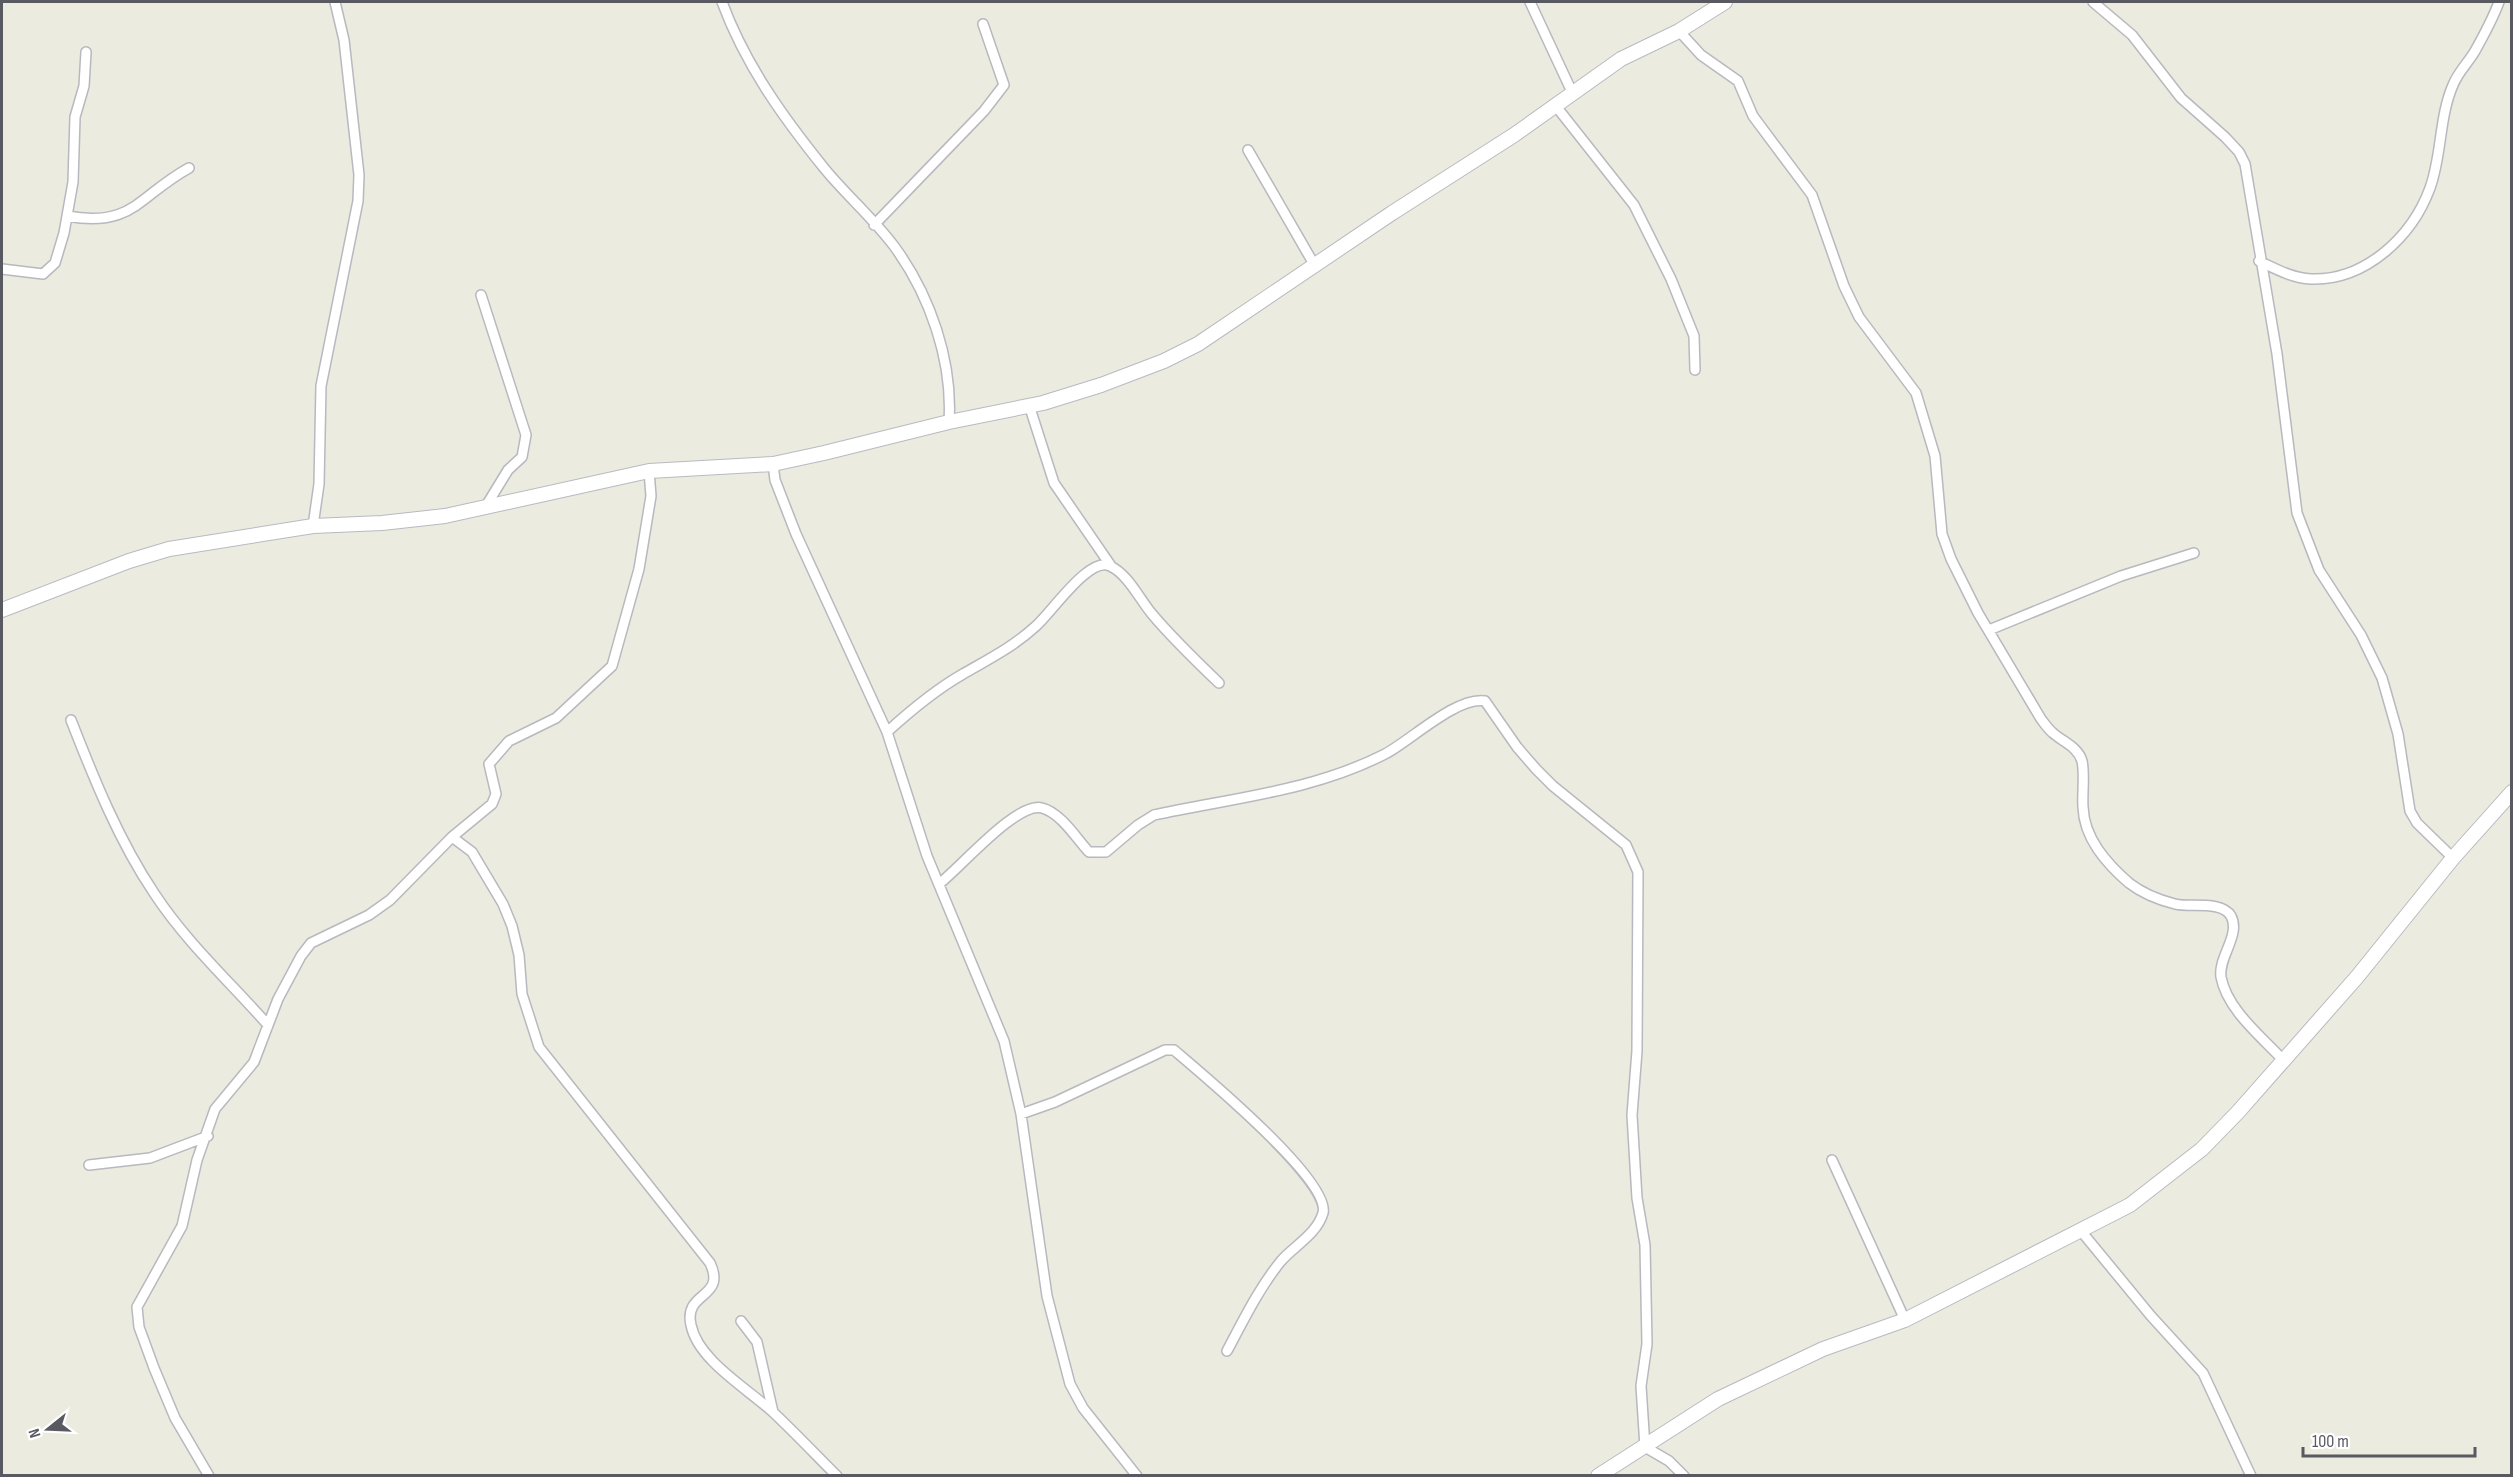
<svg xmlns="http://www.w3.org/2000/svg" width="2513" height="1477" font-family="'Sofia Sans Condensed',sans-serif">
<style>
.lines{fill:none;stroke-linecap:round;stroke-linejoin:round}
.street-casing{stroke:#b8b8bf;stroke-width:12}
.secondary-casing{stroke:#b9bac1;stroke-width:16}
.street{stroke:#fff;stroke-width:9}
.secondary{stroke:#fff;stroke-width:14}
</style>
<rect width="100%" height="100%" fill="#ebebe0"/>
<g class="lines">
<defs>
<path id="street" d="M722,2C745,64 782,116 824,168C846,195 873,218 894,246C930,295 953,361 949,422
M1530,2L1572,92
M2093,2L2132,35L2181,98L2225,137L2239,152L2245,164L2277,354L2297,513L2319,570L2361,635L2382,678L2398,734L2410,811L2417,823L2453,858
M1679,31L1701,55L1738,81L1753,116L1812,195L1844,286L1859,317L1916,393L1935,456L1942,534L1951,559L1978,613L2041,719C2045,724 2048,729 2053,733C2063,742 2078,747 2082,761C2085,775 2082,793 2083,807C2084,838 2106,863 2129,883C2142,893 2159,900 2175,904C2190,908 2221,900 2231,916C2241,935 2218,957 2221,977C2227,1010 2263,1038 2284,1061
M1555,105L1634,205L1671,279L1694,336L1695,370
M1248,150L1315,266
M67,216C133,228 138,196 189,168
M874,225L984,111L1004,85L983,24
M2259,261C2276,269 2292,278 2311,279C2365,281 2412,237 2430,188C2442,155 2439,117 2453,85C2458,72 2468,63 2475,51C2484,35 2493,18 2499,2
M2,269L43,274L55,263L64,233L73,182L75,117L84,86L86,52
M481,295L526,435L522,457L508,470L486,506
M1029,405L1054,483L1111,566
M773,464L775,480L796,534L887,732L927,856L1004,1041L1021,1114L1047,1296L1070,1384L1083,1408L1137,1476
M313,526L319,484L321,386L358,201L359,175L344,40L335,2
M1989,630L2121,576L2194,553
M71,720C94,779 119,841 154,893C186,942 230,982 268,1025
M887,732C910,711 935,690 963,674C989,659 1013,647 1036,626C1052,612 1089,556 1110,566C1128,574 1140,600 1152,614C1173,639 1196,661 1219,683
M452,837L472,852L503,904L512,926L519,955L522,994L539,1047L710,1263C727,1299 683,1291 691,1325C698,1361 750,1390 775,1414C796,1434 816,1455 837,1476
M939,884C960,868 1017,801 1042,808C1061,813 1076,838 1089,852H1106L1138,825L1154,815C1232,798 1313,791 1385,754C1410,741 1457,696 1485,701L1517,747L1536,769L1553,786L1626,845L1638,872L1637,1051L1632,1115L1637,1198L1645,1245L1647,1344L1641,1386L1645,1447L1669,1461L1684,1476
M1021,1114L1055,1102L1165,1050H1174C1201,1073 1331,1181 1323,1213C1317,1234 1294,1246 1281,1261C1259,1288 1243,1321 1227,1351
M1832,1160L1905,1320
M89,1165L150,1158L208,1136
M2081,1231L2151,1316L2203,1373L2251,1476
M741,1321L757,1342L773,1412
M209,1476L175,1418L154,1368L139,1327L137,1307L182,1226L197,1160L215,1109L254,1062L278,999L301,956L311,943L369,915L390,900L452,837L492,804L496,794L489,764L509,741L556,718L612,666L639,569L651,496L649,471"/>
<path id="secondary" d="M2,610L129,561L169,549L313,526L382,523L445,516L649,471L773,464L824,453L949,422L1043,403L1101,385L1164,361L1198,344L1392,213L1514,135L1621,59L1679,31L1725,2
M1598,1476L1718,1399L1823,1349L1905,1320L2130,1205L2202,1149L2238,1112L2357,977L2453,858L2512,792"/>
</defs>
<use href="#street" class="street-casing"/>
<use href="#secondary" class="secondary-casing"/>
<use href="#street" class="street"/>
<use href="#secondary" class="secondary"/>
</g>
<rect width="2513" height="1477" fill="none" stroke="#595a61" stroke-width="6"/>
<g transform="translate(48 1429) rotate(252)" stroke="#ffffff" stroke-width="4.5" paint-order="stroke">
<path d="M0-4.5L10 22L0 15L-10 22Z" fill="#595a61"/>
<text y="-9" font-size="16" font-weight="bold" text-anchor="middle" fill="#595a61">N</text>
</g>
<path d="M2303 1447v9h172v-9" fill="none" stroke="#595a61" stroke-width="3"/>
<text x="2312" y="1447" font-size="18" fill="#595a61" stroke="#ffffff" stroke-width="4.5" paint-order="stroke">100 m</text>
</svg>
